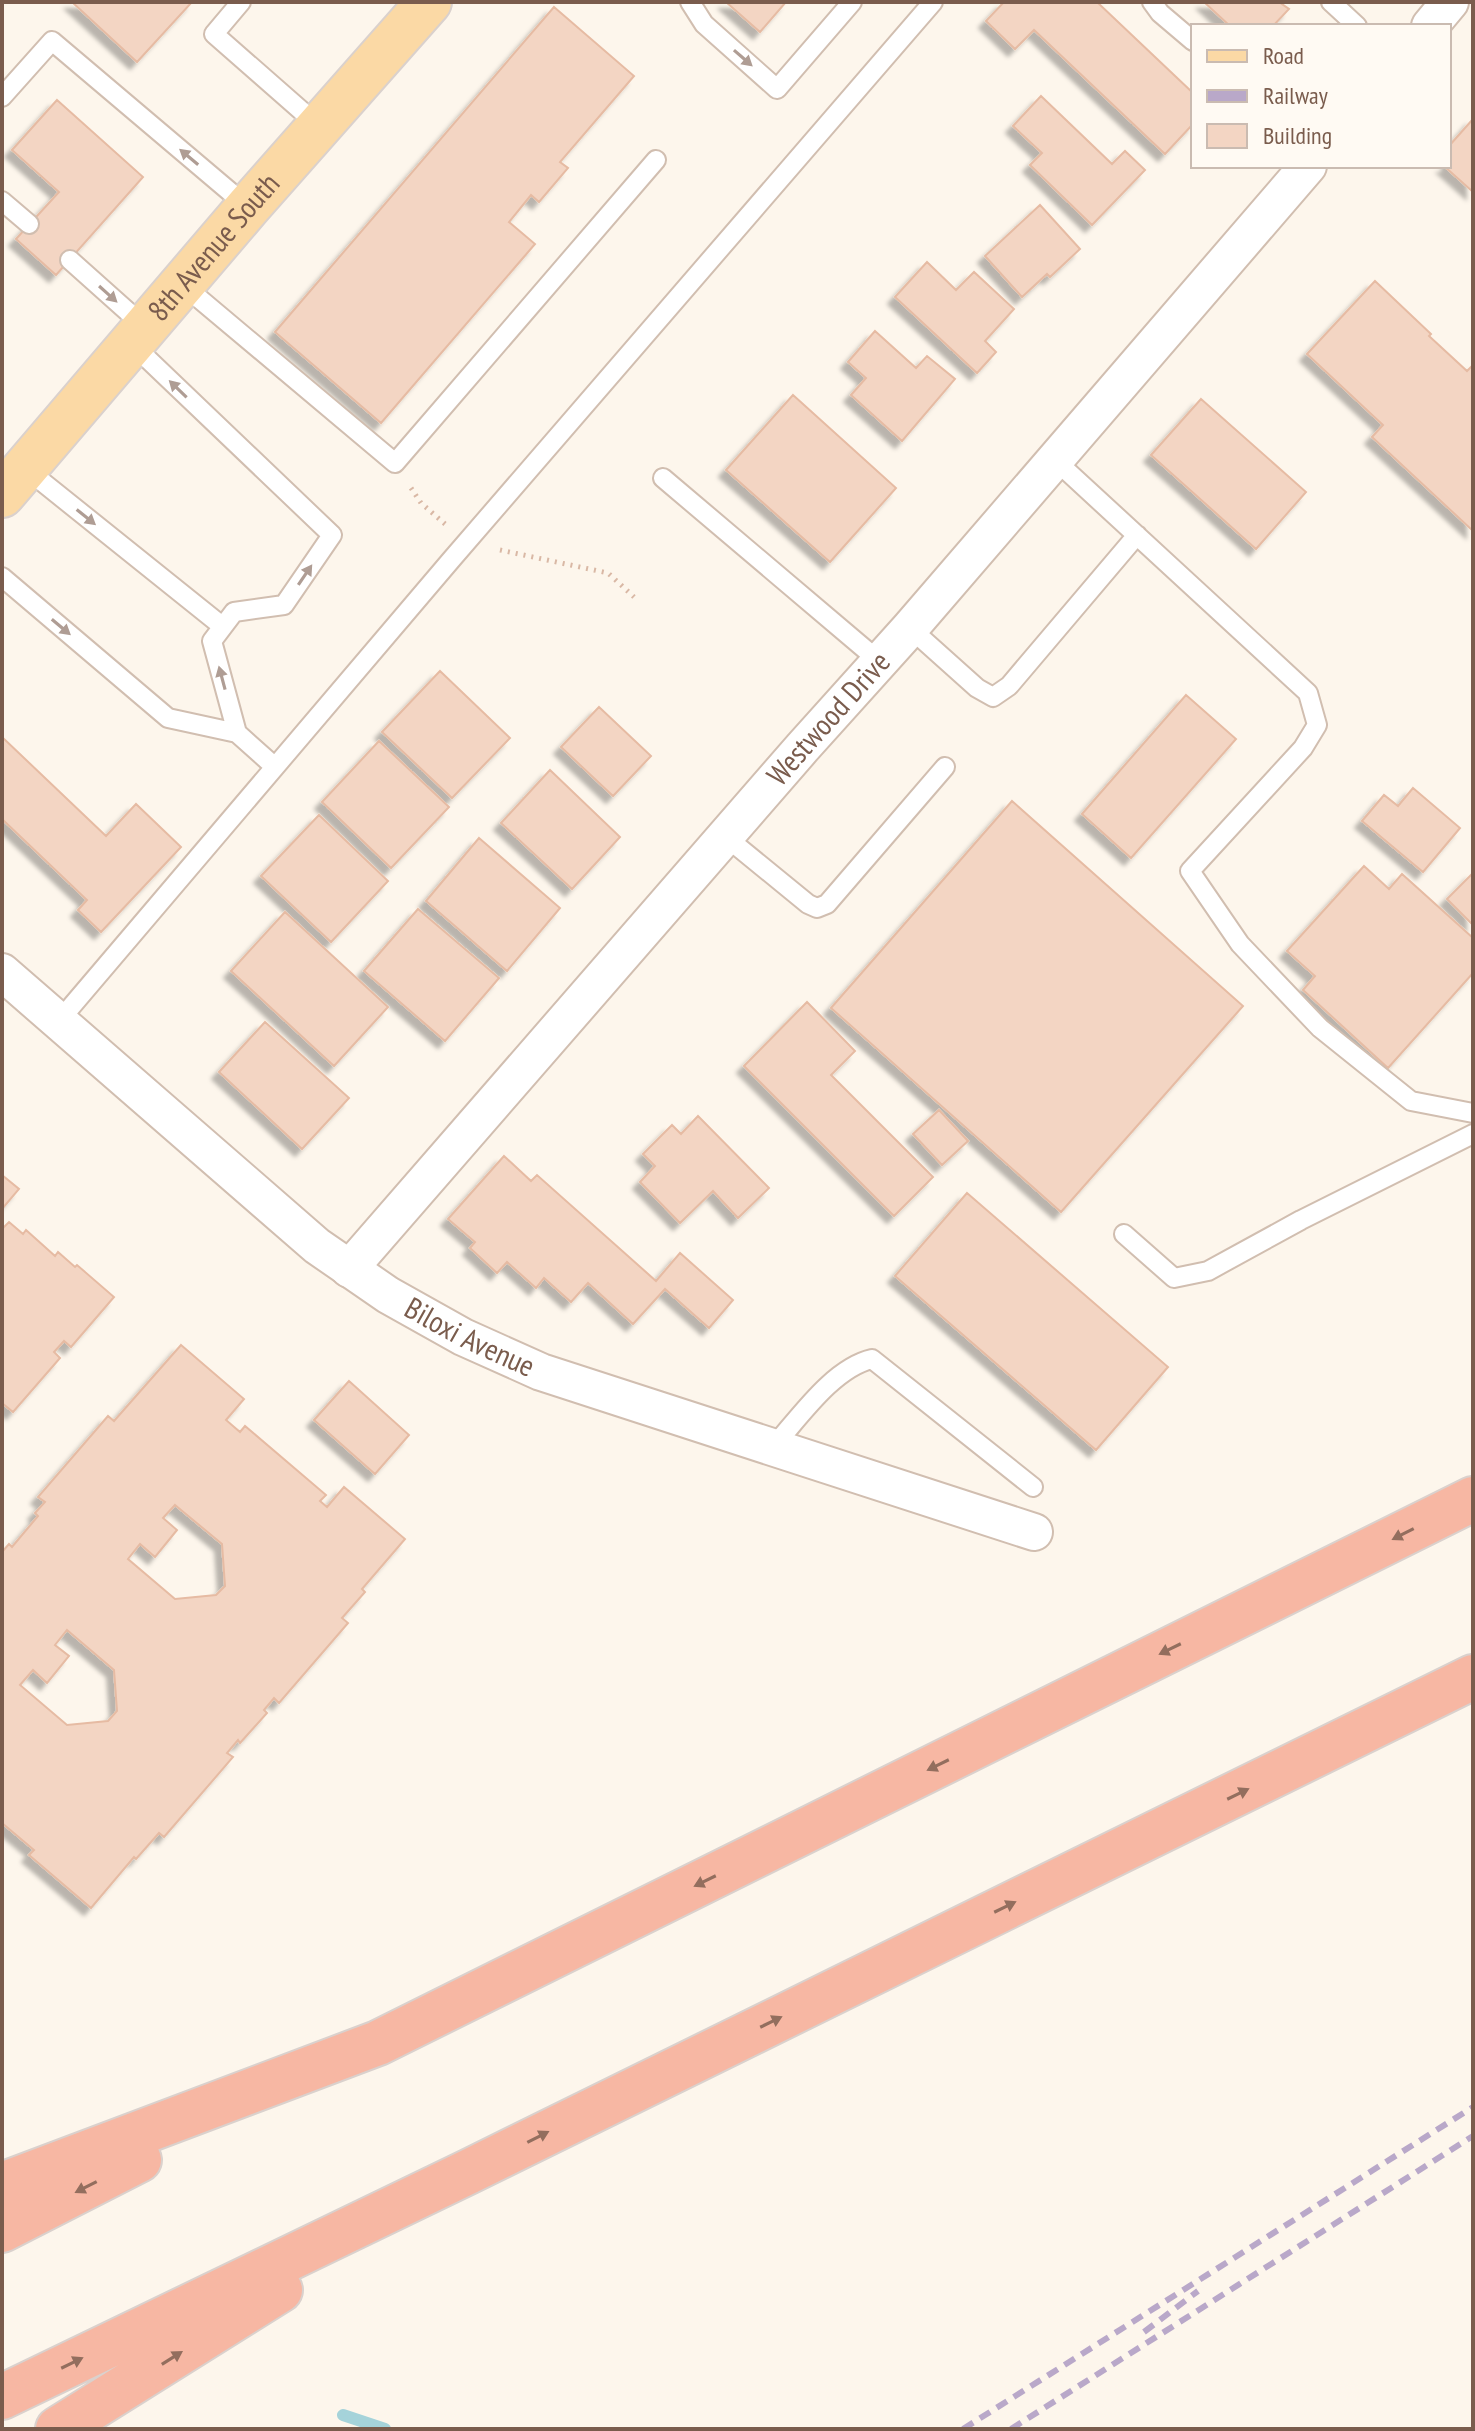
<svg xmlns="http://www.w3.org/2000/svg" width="1475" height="2431" font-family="'PT Sans Narrow',sans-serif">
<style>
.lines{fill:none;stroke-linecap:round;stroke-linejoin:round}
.stream{stroke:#a5d3da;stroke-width:12}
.building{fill:#f3d5c3;stroke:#e6bba3;stroke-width:2;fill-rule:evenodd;filter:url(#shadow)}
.lane-casing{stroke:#d1beb0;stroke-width:22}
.street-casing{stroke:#d1beb0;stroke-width:40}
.primary-casing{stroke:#dad1cd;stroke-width:48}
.highway-casing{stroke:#dad1cd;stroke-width:48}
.path{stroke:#d9b8a5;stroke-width:5;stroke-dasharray:2 6;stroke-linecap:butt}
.lane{stroke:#fff;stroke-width:18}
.street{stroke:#fff;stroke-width:36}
.primary{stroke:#fbd9a5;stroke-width:44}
.highway{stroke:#f7b7a3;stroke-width:44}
.rail{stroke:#b9a8c9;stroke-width:6;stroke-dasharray:12 8;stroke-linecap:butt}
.oneway{fill:#af9d94}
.oneway2{fill:#936e5e}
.labels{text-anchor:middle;stroke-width:6;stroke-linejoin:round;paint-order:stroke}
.street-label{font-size:30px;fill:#7a5c4d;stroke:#fffaf3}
</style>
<defs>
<filter id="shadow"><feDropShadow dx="-7" dy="7" stdDeviation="2" flood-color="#0004"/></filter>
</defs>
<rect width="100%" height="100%" fill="#fdf6ec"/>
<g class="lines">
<path class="stream" d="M343,2415L385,2429"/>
</g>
<path class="building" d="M72,2H192L137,62Z
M726,2H786L760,32Z
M1004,2H1097L1193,93V124L1165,154L1034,30L1015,49L986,21Z
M1204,2H1284L1282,4L1289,9L1273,26H1230Z
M554,7L634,76L560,162L568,168L539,202L531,195L509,222L535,244L381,423L275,332Z
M1041,96L1112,164L1125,151L1145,170L1092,225L1030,165L1042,153L1013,126Z
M57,100L143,177L56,275L16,239L59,192L12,150Z
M1473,119V192L1444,166H1449V146Z
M1040,205L1080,249L1050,277L1047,274L1022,297L985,256Z
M927,262L956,290L974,272L1014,309L985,341L996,352L977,373L895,297Z
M1375,281L1431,334L1429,336L1467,371L1473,365V531L1372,437L1383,425L1307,354Z
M875,331L916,368L927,356L955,379L902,441L851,395L866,378L848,362Z
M793,395L896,488L830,562L726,470Z
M1201,399L1306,492L1256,549L1151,455Z
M440,671L510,738L452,798L382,732Z
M1186,695L1236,739L1131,858L1082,814Z
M599,707L651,756L613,796L561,747Z
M2,737L106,836L136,804L181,847L101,932L78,910L87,900L2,819Z
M379,741L449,807L391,868L322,802Z
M550,770L620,837L572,889L501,823Z
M1413,788L1460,828L1423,872L1362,821L1384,795L1398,806Z
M1012,801L1243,1006L1061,1212L831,1008Z
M319,815L388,881L331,942L261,876Z
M479,838L560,908L507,971L426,901Z
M1364,866L1389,889L1402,874L1473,938V973L1388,1068L1303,990L1315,976L1287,951Z
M1473,873V925L1447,899Z
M418,909L499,978L445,1041L364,971Z
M285,912L388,1007L334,1066L231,971Z
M807,1002L855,1051L831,1075L933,1177L894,1216L744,1066Z
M265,1022L349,1098L302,1149L219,1072Z
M939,1110L968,1141L942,1165L913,1134Z
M698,1116L769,1188L738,1218L713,1191L680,1223L640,1182L655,1166L643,1154L672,1125L681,1134Z
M504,1156L531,1181L537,1175L656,1281L680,1253L733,1300L709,1328L665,1289L633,1324L588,1283L571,1302L544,1278L536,1288L507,1262L497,1273L470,1248L475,1242L448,1219Z
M2,1175L19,1189L2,1209Z
M967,1193L1168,1367L1096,1450L895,1276Z
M9,1222L23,1234L26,1230L55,1256L58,1252L75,1267L77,1265L114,1297L71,1347L64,1341L54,1352L60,1358L13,1412L2,1403V1229Z
M181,1345L244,1399L226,1420L240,1432L245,1426L326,1495L320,1501L327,1507L344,1487L405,1539L362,1589L365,1592L342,1618L348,1623L279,1703L274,1698L264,1710L267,1713L240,1743L238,1740L227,1753L233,1757L164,1837L159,1833L136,1859L134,1857L91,1908L29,1855L34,1850L2,1823V1552L9,1544L12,1547L38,1516L35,1513L45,1502L38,1497L108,1416L114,1421ZM175,1505L222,1544L225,1586L216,1595L175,1599L128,1559L140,1544L155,1557L177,1530L163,1518ZM67,1630L114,1670L117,1711L108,1721L67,1725L20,1685L33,1670L47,1683L69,1656L55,1645Z
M349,1381L409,1435L375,1474L314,1420Z"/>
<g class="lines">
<defs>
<path id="lane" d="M241,2L214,34L320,127
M690,2L704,24L777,89L852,2
M1152,2L1160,13L1193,41
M1331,2L1357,26
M2,97L52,41L248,207
M2,201L29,224
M70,260L145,327
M183,285L395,463L656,160
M132,344L332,535L284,605L234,612L212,641L237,733
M1054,459L1308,693L1317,725L1303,748L1190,871L1240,944L1320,1028L1411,1101L1473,1113
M25,468L222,626
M663,478L879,661
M2,577L168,718L237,733L275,767
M910,628L977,688L993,697L1009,686L1137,535
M726,837L808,904L817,908L827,904L945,767
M59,1021L451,560L933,2
M1124,1234L1174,1278L1208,1271L1301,1220L1473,1134
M773,1447C799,1418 833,1368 872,1359L1033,1487"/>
<g id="street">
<path d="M1430,26L1450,2"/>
<path id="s1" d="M2,972L317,1246L388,1295L463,1337L541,1372L1034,1532"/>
<path id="s2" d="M349,1269L802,748L910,628L1308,166"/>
</g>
<g id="primary">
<path id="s3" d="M2,495L248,207L429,2"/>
</g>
<path id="highway" d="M2,2185L378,2043L1473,1499
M2,2230L139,2160
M2,2397L468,2172L1473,1677
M58,2429L280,2290"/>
</defs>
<use href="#lane" class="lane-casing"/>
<use href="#street" class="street-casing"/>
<use href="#primary" class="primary-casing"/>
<use href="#highway" class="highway-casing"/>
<path class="path" d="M411,488L421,503L445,524
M500,550L608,573L634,597"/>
<use href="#lane" class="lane"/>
<use href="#street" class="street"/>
<use href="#primary" class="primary"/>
<use href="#highway" class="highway"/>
<path class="rail" d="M1144,2332L1198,2291
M963,2429L1473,2107
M1011,2429L1473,2136"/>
</g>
<defs><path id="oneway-solid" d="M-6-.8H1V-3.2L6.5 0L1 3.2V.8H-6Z" transform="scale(2)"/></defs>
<g class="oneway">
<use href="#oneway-solid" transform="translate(743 58) rotate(41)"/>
<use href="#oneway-solid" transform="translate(189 157) rotate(-140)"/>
<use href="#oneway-solid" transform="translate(108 294) rotate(42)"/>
<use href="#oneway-solid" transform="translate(178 389) rotate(-136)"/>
<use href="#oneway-solid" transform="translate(86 517) rotate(39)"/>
<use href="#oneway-solid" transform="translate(305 575) rotate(-56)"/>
<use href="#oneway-solid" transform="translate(61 627) rotate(40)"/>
<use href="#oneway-solid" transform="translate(222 678) rotate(-105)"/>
</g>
<g class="oneway2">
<use href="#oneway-solid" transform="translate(1403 1534) rotate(153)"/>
<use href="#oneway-solid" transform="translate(1170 1649) rotate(154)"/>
<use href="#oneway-solid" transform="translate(938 1765) rotate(154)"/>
<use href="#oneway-solid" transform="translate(1238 1794) rotate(-26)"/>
<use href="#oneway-solid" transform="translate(705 1881) rotate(154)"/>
<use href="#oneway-solid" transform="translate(1005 1907) rotate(-26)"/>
<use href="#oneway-solid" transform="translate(771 2022) rotate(-26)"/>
<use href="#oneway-solid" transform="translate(538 2137) rotate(-27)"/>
<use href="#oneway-solid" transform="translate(86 2187) rotate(153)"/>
<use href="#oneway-solid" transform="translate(172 2358) rotate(-32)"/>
<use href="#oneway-solid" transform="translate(72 2363) rotate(-26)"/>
</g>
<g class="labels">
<g class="street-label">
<text dy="10" stroke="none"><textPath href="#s3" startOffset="326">8th Avenue South</textPath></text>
<text dy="10" stroke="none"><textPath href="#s2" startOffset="730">Westwood Drive</textPath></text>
<text dy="10" stroke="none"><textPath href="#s1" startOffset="596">Biloxi Avenue</textPath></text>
</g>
</g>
<rect width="1475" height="2431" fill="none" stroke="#7a5c4d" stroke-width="8"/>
<rect x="1191" y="24" width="260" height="144" fill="#fffaf3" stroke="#cabbb1" stroke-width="2"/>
<rect x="1207" y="50" width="40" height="12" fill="#fbd9a5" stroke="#cabbb1" stroke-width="2"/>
<text x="1263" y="64" font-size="24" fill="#7a5c4d">Road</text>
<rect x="1207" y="90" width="40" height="12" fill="#b9a8c9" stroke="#cabbb1" stroke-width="2"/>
<text x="1263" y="104" font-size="24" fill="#7a5c4d">Railway</text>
<rect x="1207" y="124" width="40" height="24" fill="#f3d5c3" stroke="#cabbb1" stroke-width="2"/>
<text x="1263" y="144" font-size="24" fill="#7a5c4d">Building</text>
</svg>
